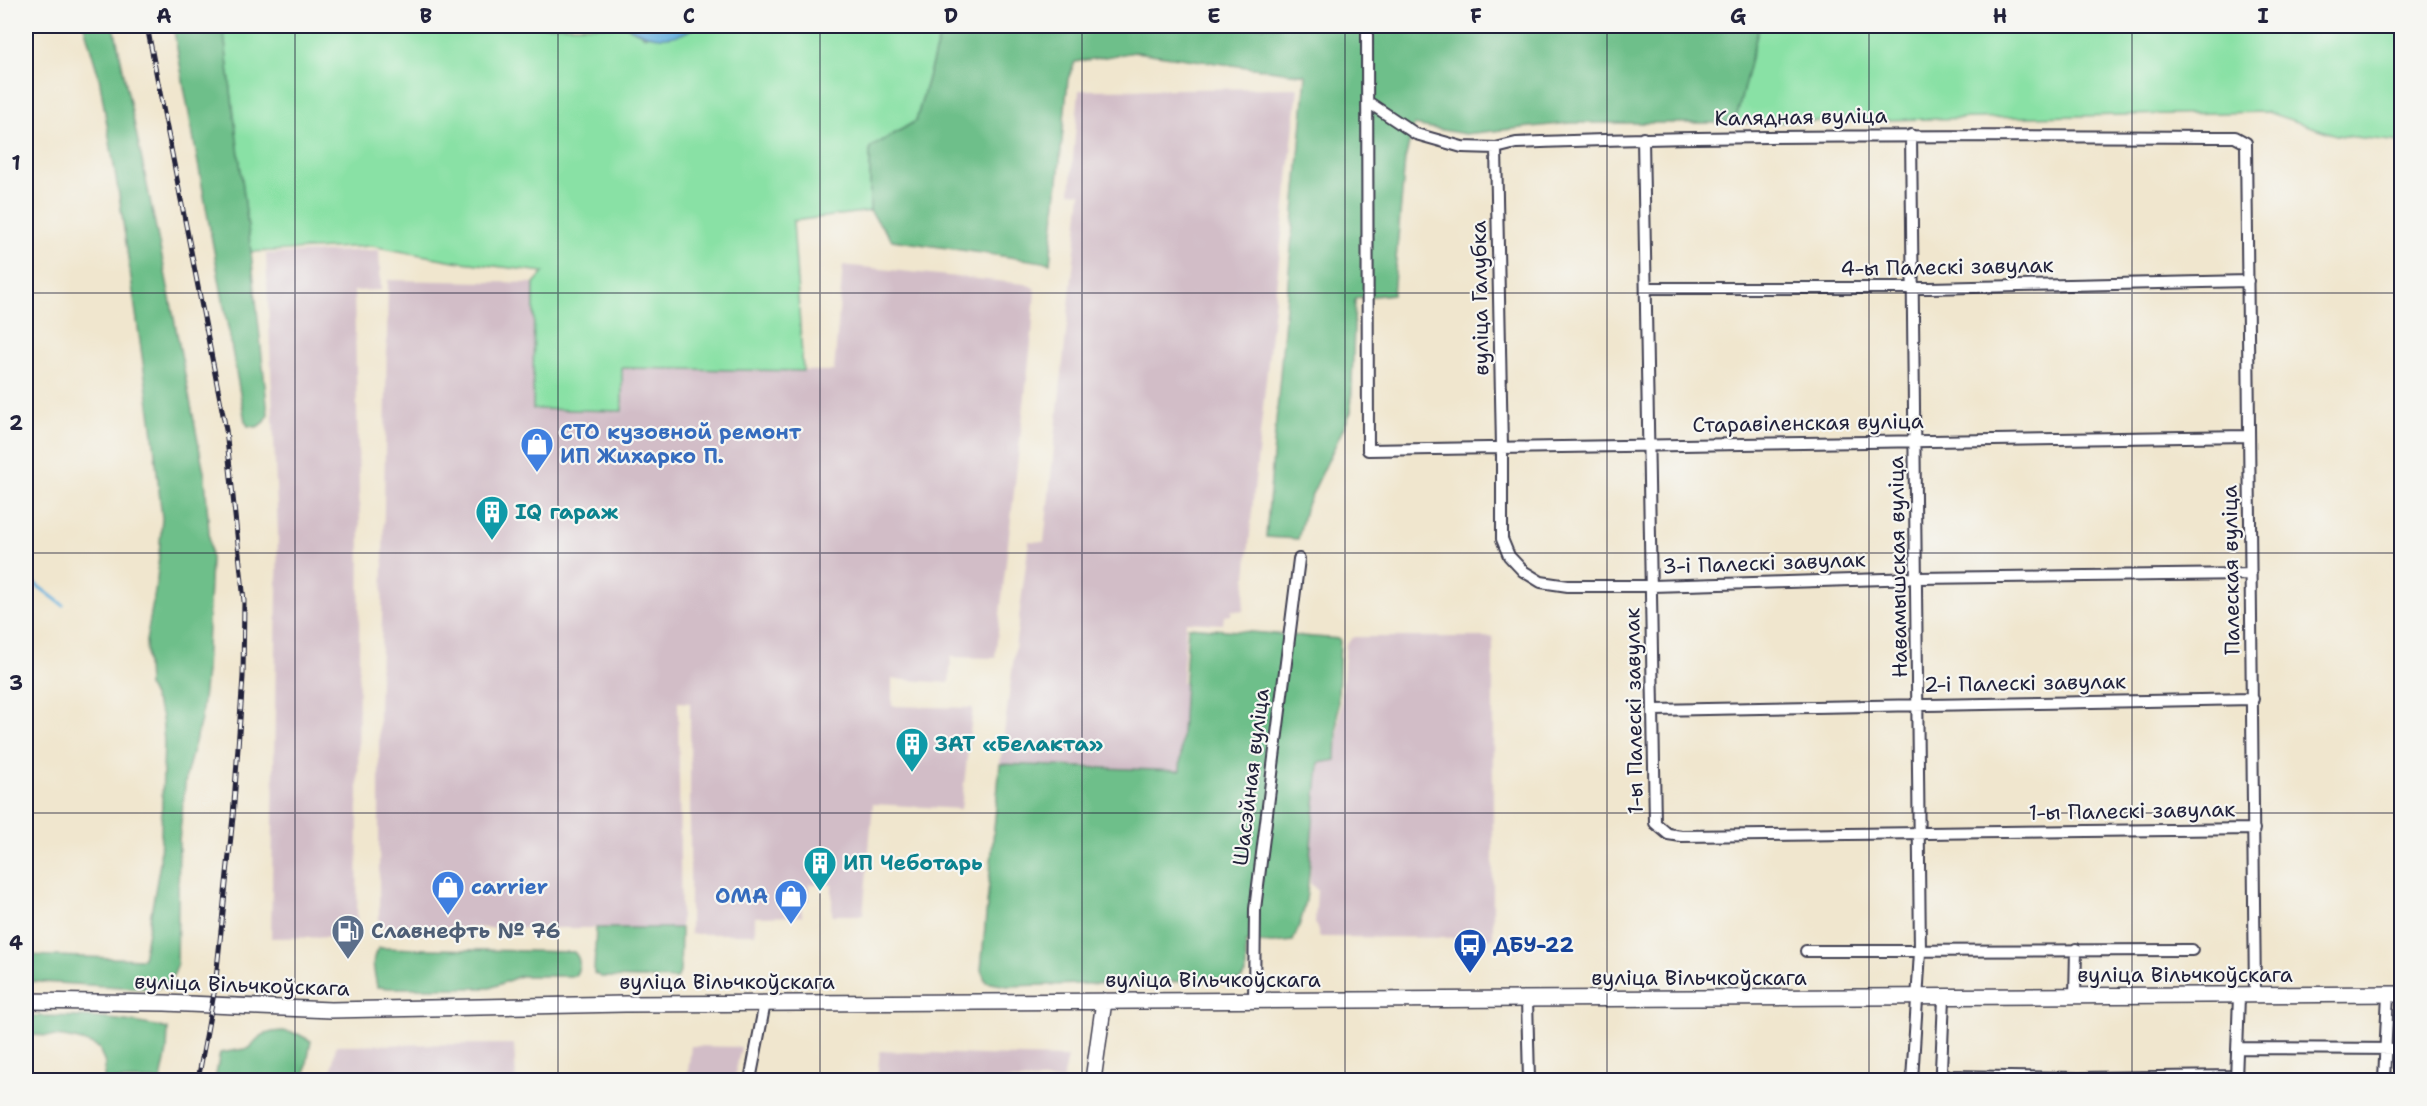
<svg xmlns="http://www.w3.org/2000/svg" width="2427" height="1106" font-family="'Shantell Sans',sans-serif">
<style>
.industrial{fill:#d2bdc7}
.green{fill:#89e1a5;stroke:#568270;stroke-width:1.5}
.forest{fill:#6ebf8a;stroke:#487062;stroke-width:1.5}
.water{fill:#65b1de;stroke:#446a8c;stroke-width:1.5}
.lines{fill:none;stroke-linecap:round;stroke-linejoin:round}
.stream{stroke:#65b1de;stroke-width:3}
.minor-casing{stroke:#413f51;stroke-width:14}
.secondary-casing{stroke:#413f51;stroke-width:18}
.minor{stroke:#fff;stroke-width:10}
.secondary{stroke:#fff;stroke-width:15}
.rail-casing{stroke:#22223b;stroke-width:5}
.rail{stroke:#f6f6f2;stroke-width:3;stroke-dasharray:9;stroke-linecap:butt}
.grid{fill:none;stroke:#22223b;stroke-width:1.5;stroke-opacity:0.55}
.labels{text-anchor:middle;stroke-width:4.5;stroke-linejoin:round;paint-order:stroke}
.street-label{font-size:21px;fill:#22223b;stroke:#f6f6f2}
.shop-label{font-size:21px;font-weight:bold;fill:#366cbe;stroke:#f6f6f2;text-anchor:start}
.culture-label{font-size:21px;font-weight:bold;fill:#0d838f;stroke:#f6f6f2;text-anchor:start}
.service-label{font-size:21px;font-weight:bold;fill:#4e5e75;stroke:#f6f6f2;text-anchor:start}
.transit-label{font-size:21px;font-weight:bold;fill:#164399;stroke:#f6f6f2;text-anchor:start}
.neatline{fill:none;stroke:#22223b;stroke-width:2}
.grid-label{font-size:20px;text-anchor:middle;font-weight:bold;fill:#22223b}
</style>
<rect width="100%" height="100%" fill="#f6f6f2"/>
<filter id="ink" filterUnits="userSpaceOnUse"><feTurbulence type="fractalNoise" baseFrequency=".0167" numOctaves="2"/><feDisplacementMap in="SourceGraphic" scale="12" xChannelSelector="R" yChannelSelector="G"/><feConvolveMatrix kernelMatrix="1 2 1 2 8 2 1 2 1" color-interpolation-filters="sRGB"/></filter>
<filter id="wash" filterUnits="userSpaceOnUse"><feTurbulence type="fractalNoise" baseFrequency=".008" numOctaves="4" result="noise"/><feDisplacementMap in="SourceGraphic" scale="24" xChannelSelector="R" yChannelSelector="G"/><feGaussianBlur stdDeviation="1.35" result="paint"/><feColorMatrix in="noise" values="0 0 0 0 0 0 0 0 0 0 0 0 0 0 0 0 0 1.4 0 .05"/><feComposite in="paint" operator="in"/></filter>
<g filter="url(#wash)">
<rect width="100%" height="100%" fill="#f0e6ce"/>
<path class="industrial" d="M1298,88L1254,490L1243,611L1232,610L1231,615L1224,616L1223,624L1186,622L1182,683H1186L1181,771L1000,764L1029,541L1044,542L1081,193L1070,192L1079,90Z
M379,250L381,290L354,291L360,525L357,937L271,938L278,532L266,254Z
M843,265L1025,284L1035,288L1032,335L995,658L951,657L949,683L892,679V706L973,708L961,809L873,804L863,915H832V884H809V900L801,901L802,916L755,917V934H690V703L678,702L681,928H379V708L382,617L388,280L534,283L533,408L621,411L622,368L834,371Z
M1354,637H1493V938L1320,937L1315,923L1317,890L1310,883L1311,849L1319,763L1336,760L1346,644Z
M514,1044L516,1080H330L336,1045Z
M691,1046L741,1047L734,1080H687Z
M880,1051L983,1055L1068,1057L1063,1080H877Z"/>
<path class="green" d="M223,26H626L645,36L693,29L697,26H937L941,31L916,121L870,148V211L793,221L803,371L622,368V411L533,409L534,283L544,272L454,261L372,246L251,252Z
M1759,26H2401V142L2336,135L2267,112L1735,123Z"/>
<path class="forest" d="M84,26H114L164,267L205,477L211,560L206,671L201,719L186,776L179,841L177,966C172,981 168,986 152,989L26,981V955L143,959L160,863L164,742L162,716L148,686L146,641L157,580L162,518L152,426L120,201L99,77Z
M173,26H223L251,252L268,414L265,422L257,427L248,426L245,421Z
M937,26H1759L1735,123H1570L1465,134L1414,125L1405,159L1393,294L1355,298L1351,412L1305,509L1298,539L1266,537L1306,75L1135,52L1075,62L1068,79L1050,263L892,240L870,211V148L916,121L941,31Z
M1188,627L1340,639L1336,760L1319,763C1317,791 1313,818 1311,846C1308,882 1309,906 1293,941L1274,943L1246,942V974L1240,980L1007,986L986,982L981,970L1000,764L1180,771Z
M596,928H681L680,972L677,979L601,977L594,973Z
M379,948L574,952C581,959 580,968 575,976H520L490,988H390L377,987C375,973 369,959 379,948Z
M26,1016C73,1016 122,1017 168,1029L167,1051L161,1080H104L105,1064L99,1048C76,1035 51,1036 26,1035Z
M283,1031L298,1034L311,1041L304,1080H215L220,1053L250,1048C259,1034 267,1032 283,1031Z"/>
<path class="water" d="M626,26H697C673,43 649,39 626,26Z"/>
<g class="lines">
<path class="stream" d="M26,577L63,605"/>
</g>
</g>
<g filter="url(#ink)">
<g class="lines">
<defs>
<path id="minor" d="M1367,26L1368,450L2248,436
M1368,102L1416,134L1462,147L1496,148L1516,143C1755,134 1995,136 2235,137L2246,143L2255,996
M1911,135L1920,952L1912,1080
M1643,138L1655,823L1668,834L1681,836L2254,829
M1496,148L1502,447V539L1509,556L1523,571L1541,582L1568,586H1652L1917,578L2249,574
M1647,288H1929L2248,281
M1654,710L2253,699
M1806,951L2192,950
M2075,997L2076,949
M1944,998L1941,1070L1947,1076L2079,1078L2236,1076
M1527,999L1529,1080
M1254,1001L1255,909L1299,559
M2237,1048L2402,1049
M750,1080L765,1003
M2236,1080L2239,996
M2384,1080L2388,994"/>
<path id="secondary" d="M26,1001L165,1003L331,1010L625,1004L2402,994
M1093,1080L1104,1001"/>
</defs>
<use href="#minor" class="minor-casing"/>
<use href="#secondary" class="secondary-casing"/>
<use href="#minor" class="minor"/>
<use href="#secondary" class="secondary"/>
<defs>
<path id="rail" d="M147,26L226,430L244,601L243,677L233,817L215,988L198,1080"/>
</defs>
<use href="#rail" class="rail-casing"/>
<use href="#rail" class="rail"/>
</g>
</g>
<path class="grid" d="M295,26V1080M558,26V1080M820,26V1080M1082,26V1080M1345,26V1080M1607,26V1080M1869,26V1080M2132,26V1080M26,293H2402M26,553H2402M26,813H2402"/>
<defs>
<symbol id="shop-pin" viewBox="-11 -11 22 30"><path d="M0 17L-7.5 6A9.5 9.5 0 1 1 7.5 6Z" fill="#3f7fe0" stroke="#f6f6f2"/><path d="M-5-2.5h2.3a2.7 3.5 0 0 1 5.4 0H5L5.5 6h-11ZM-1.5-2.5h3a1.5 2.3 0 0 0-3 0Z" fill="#fff"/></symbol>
<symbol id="building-pin" viewBox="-11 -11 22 30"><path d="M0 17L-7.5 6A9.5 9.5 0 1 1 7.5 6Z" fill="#0f9aa8" stroke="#f6f6f2"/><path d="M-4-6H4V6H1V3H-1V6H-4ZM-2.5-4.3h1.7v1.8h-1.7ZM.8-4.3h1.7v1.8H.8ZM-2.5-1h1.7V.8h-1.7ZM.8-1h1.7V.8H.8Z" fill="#fff"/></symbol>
<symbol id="fuel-pin" viewBox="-11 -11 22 30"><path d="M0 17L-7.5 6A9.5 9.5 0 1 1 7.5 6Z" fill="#5c6f8a" stroke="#f6f6f2"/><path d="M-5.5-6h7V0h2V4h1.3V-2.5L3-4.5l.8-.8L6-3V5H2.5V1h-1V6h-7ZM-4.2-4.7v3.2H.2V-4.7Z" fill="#fff"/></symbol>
<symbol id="bus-pin" viewBox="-11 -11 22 30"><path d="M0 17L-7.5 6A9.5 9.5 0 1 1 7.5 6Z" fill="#1a4fb4" stroke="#f6f6f2"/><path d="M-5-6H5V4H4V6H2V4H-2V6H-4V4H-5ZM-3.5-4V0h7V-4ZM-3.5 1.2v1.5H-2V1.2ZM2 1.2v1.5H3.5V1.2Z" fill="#fff"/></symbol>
</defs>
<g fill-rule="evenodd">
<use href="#shop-pin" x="518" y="425" width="38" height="52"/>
<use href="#building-pin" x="473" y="493" width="38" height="52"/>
<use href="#building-pin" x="893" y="725" width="38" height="52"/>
<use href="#building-pin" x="801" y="844" width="38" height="52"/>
<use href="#shop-pin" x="429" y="868" width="38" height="52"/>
<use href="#shop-pin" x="772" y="877" width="38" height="52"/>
<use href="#fuel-pin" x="329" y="912" width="38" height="52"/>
<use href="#bus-pin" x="1451" y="926" width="38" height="52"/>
</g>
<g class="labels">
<g class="street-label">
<text transform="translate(1801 117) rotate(-1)" y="7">Калядная вуліца</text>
<text transform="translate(1947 267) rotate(-1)" y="7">4-ы Палескі завулак</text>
<text transform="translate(1480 298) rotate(-91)" y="7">вуліца Галубка</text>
<text transform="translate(1808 423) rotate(-1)" y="7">Старавіленская вуліца</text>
<text transform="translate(1764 563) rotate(-2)" y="7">3-і Палескі завулак</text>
<text transform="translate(1898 567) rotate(-91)" y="7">Навамышская вуліца</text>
<text transform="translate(2231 570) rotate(-91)" y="7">Палеская вуліца</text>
<text transform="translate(2025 683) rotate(-1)" y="7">2-і Палескі завулак</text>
<text transform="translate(1634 711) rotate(-91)" y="7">1-ы Палескі завулак</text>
<text transform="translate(1251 777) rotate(-83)" y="7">Шасэйная вуліца</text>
<text transform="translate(2132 811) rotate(-1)" y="7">1-ы Палескі завулак</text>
<text x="2185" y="982">вуліца Вільчкоўскага</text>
<text x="1699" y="985">вуліца Вільчкоўскага</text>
<text x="1213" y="987">вуліца Вільчкоўскага</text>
<text x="727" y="989">вуліца Вільчкоўскага</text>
<text transform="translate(242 985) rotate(2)" y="7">вуліца Вільчкоўскага</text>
</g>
<g class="shop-label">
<text x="560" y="439">СТО кузовной ремонт<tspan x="560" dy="24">ИП Жихарко П.</tspan></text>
<text x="471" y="894">carrier</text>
<text x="768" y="903" text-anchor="end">ОМА</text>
</g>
<g class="culture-label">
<text x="515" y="519">IQ гараж</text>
<text x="935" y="751">ЗАТ «Белакта»</text>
<text x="843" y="870">ИП Чеботарь</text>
</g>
<g class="service-label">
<text x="371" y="938">Славнефть № 76</text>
</g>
<g class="transit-label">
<text x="1493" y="952">ДБУ-22</text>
</g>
</g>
<rect width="2427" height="1106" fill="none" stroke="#f6f6f2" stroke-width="66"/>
<rect x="33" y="33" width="2361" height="1040" class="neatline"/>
<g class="grid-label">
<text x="164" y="23">A</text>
<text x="426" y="23">B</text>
<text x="689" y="23">C</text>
<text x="951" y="23">D</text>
<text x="1214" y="23">E</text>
<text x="1476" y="23">F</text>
<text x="1738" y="23">G</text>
<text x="2000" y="23">H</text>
<text x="2263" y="23">I</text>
<text x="16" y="170">1</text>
<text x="16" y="430">2</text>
<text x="16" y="690">3</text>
<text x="16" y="950">4</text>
</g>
</svg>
